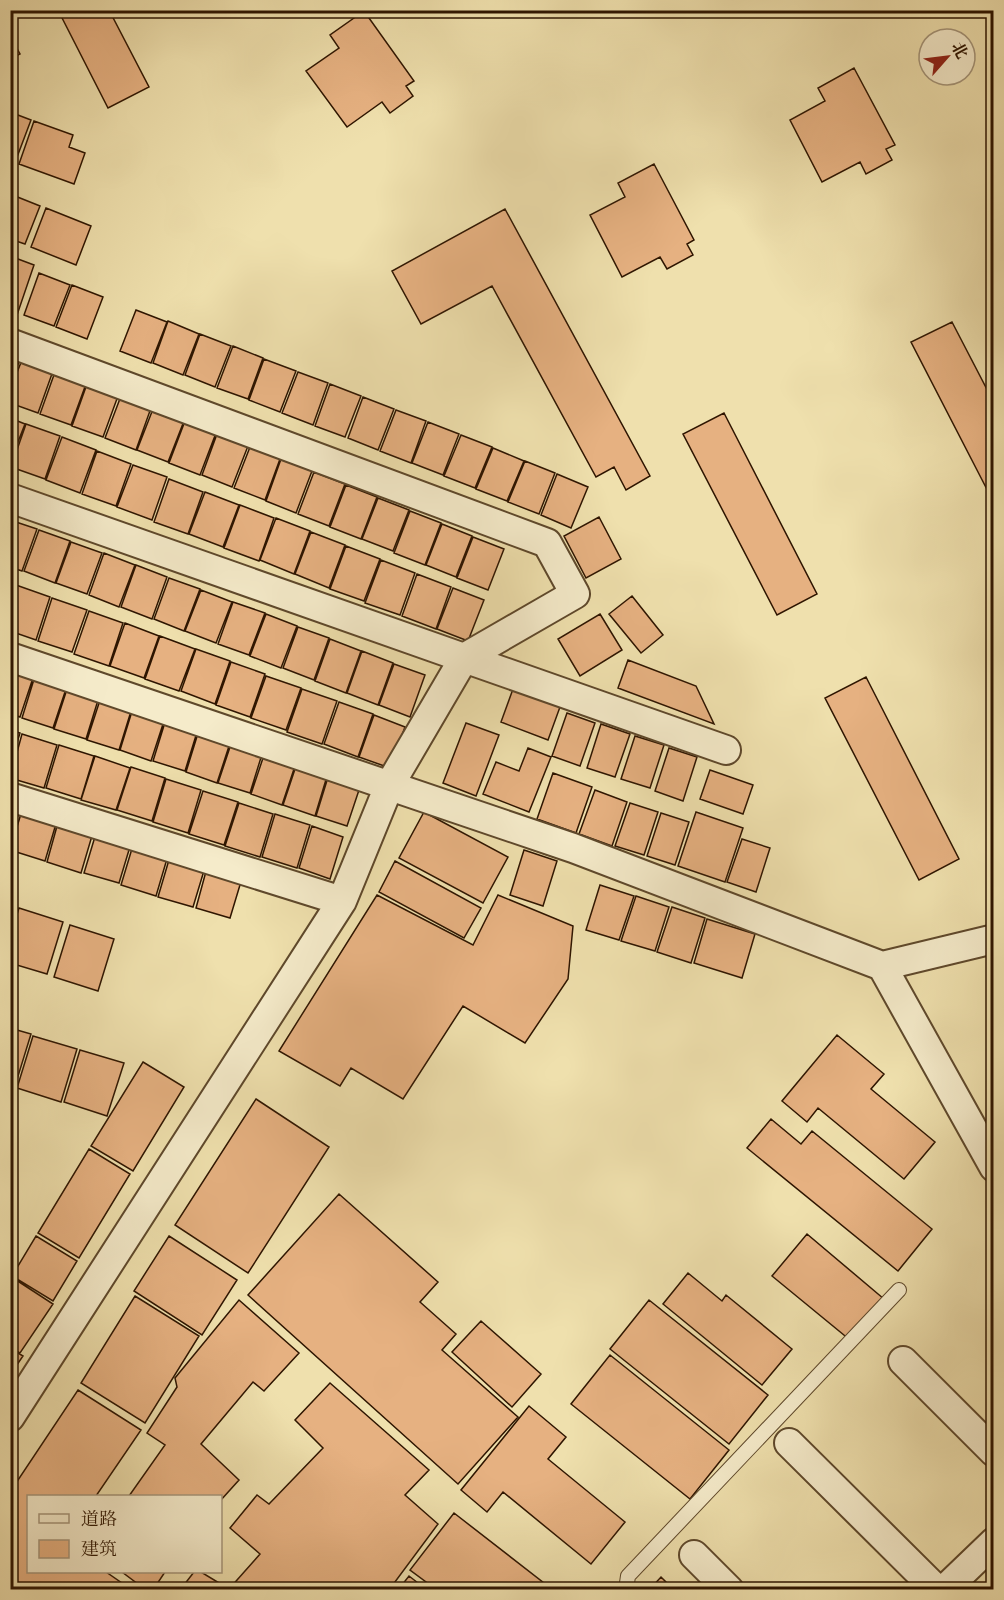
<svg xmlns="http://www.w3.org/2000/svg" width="1004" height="1600" font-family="'Libre Bodoni','Noto Serif SC',serif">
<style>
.building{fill:#e6b181;stroke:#2e1500;stroke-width:1.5}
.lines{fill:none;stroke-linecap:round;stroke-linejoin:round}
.service-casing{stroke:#5e482b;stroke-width:16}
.minor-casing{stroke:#5e482b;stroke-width:32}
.service{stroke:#f5ebca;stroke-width:14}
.minor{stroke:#f5ebca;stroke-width:28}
</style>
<rect width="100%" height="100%" fill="#efe0ad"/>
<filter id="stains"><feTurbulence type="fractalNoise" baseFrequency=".00333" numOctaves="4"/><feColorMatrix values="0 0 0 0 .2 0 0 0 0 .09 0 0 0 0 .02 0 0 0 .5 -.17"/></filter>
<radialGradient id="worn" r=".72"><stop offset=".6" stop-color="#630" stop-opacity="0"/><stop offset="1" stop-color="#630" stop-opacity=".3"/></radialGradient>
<path class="building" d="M58,10H109L149,87L108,108Z
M364,11L414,81L406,86L413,96L390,113L382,102L347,127L306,71L339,48L330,35Z
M10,36L20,54L10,59Z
M854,68L895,145L886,149L892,160L866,174L860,162L822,182L790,120L825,101L818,88Z
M10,112L31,120L14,165L10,164Z
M34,121L73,135L69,147L85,153L74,184L19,164Z
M654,164L694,240L687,244L693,255L667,269L660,257L622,277L590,215L625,197L618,183Z
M10,194L40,206L25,244L10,239Z
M46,208L91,226L76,265L31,247Z
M505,209L650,476L626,490L614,467L596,477L492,286L421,324L392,271Z
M10,256L34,265L17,315L10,312Z
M39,273L70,285L54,326L24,315Z
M72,285L103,297L87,339L56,327Z
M136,310L167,322L151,363L120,351Z
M168,321L199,334L183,375L153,363Z
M952,322L994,403V503L911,342Z
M200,334L231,346L215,387L185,375Z
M233,346L263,358L248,399L217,388Z
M10,356L20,359L10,385Z
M264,359L296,371L280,412L249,400Z
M22,360L53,371L38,413L10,403V390Z
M55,372L86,384L71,425L40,414Z
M298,372L328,383L313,425L282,413Z
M87,384L118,396L103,437L72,426Z
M330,384L361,396L345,437L315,426Z
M121,396L151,408L136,450L105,438Z
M363,397L394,409L378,450L348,438Z
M153,409L184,421L168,462L137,450Z
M396,410L426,421L411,463L380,451Z
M724,413L817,594L777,615L683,434Z
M10,418L25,424L10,462Z
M185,421L216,433L200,475L169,463Z
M428,422L459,434L443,475L412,463Z
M26,424L60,436L45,479L11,467Z
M217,434L248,446L232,487L202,475Z
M461,435L492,447L475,488L444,476Z
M62,437L96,450L80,493L46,480Z
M250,447L280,459L265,500L234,488Z
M493,448L524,461L507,501L476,489Z
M97,451L131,464L116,506L82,494Z
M281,459L312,471L296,513L266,501Z
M525,461L555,473L539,514L508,502Z
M133,465L167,477L152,520L117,507Z
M314,472L345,484L329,526L298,514Z
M557,474L588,487L571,528L541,515Z
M169,479L203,492L188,534L154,522Z
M346,485L377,497L361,539L330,527Z
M205,492L239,505L223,547L189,534Z
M378,498L409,510L393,551L362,539Z
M240,505L274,518L259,561L224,548Z
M410,511L441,523L425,565L394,553Z
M599,517L621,559L586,578L564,536Z
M276,518L310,531L294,574L260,560Z
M10,520L37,529L22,571L10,567Z
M442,524L472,536L456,577L426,565Z
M39,530L70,541L55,583L24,571Z
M311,532L345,545L329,588L295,574Z
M473,537L504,549L488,590L457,578Z
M71,542L102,553L87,594L56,583Z
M346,546L380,559L364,601L330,589Z
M104,553L135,565L119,607L89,595Z
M381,560L415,573L400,615L365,603Z
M136,565L167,577L152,619L121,607Z
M417,574L451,587L436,629L402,616Z
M169,578L200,589L184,631L154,619Z
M16,585L50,597L36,640L10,631V602Z
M453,588L484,600L468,641L437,629Z
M201,590L232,602L216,643L185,631Z
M632,596L663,635L641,653L609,614Z
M52,598L87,610L72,652L38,641Z
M233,602L265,613L249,655L218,644Z
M89,611L123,623L109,666L74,654Z
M266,614L297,626L281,668L250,656Z
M600,614L622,650L580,676L558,639Z
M125,623L159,636L144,678L110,666Z
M298,627L329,638L314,680L283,668Z
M160,636L195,649L179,691L145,679Z
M330,639L361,651L346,693L315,681Z
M196,649L230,661L215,704L181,691Z
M362,651L393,663L378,705L347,693Z
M628,660L696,686L714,724L618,688Z
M231,662L265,674L250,717L216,705Z
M394,664L425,675L410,717L379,705Z
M10,668L34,675L20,717L10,714Z
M35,676L67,686L53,728L22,718Z
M266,676L301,688L286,730L251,718Z
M866,677L959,859L919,880L825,698Z
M68,686L99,697L86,739L54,729Z
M302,689L337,701L322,744L287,732Z
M513,689L560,707L548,740L501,722Z
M101,697L132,708L119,750L87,740Z
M339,702L373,714L358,757L324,744Z
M133,708L165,718L151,761L120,750Z
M567,713L595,723L580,766L552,756Z
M374,715L405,727L390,768L359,757Z
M166,719L198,729L185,771L153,761Z
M466,723L499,735L476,796L443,783Z
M601,724L630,734L615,777L587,768Z
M10,730L20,733L10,765Z
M199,730L231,740L217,783L186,772Z
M22,734L57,745L44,788L10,778Z
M635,736L664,745L650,788L621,779Z
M232,741L263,751L250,793L218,783Z
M59,745L94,756L81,799L46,788Z
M528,748L551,757L529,812L483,794L496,762L519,771Z
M669,748L697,757L683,801L655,791Z
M265,752L296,763L282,805L251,794Z
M95,756L130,768L116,810L81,800Z
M297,763L328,773L315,816L283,805Z
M131,767L165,778L152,821L117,810Z
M710,770L753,785L743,814L700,799Z
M553,773L592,787L576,833L537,819Z
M329,774L361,784L347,826L316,816Z
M166,779L201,790L188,833L153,822Z
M595,790L627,802L612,846L579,834Z
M203,791L238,802L224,845L189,834Z
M10,802L21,805L10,839Z
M239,803L273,814L260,857L225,846Z
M630,803L658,812L644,855L615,846Z
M23,807L58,817L45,861L10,850Z
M424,812L508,857L483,903L399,858Z
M696,812L743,828L725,882L678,866Z
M661,813L689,822L675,865L647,856Z
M275,814L310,825L297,868L262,857Z
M59,819L94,829L81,873L47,862Z
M312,826L343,837L330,879L299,868Z
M97,830L132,840L119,883L84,873Z
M742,839L770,848L756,892L727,882Z
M134,842L169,852L156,896L121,885Z
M524,850L557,861L543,906L510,895Z
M171,853L206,864L193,907L158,897Z
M395,861L481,908L464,938L379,892Z
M208,864L243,875L230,918L196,908Z
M600,885L634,896L619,940L586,930Z
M377,895L473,945L498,895L573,926L568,979L525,1043L463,1006L403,1099L351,1068L340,1086L279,1051Z
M636,896L669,907L655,951L621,941Z
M672,907L705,918L691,963L657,952Z
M19,908L63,922L47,974L10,963V937Z
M707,919L755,934L742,978L694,963Z
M70,925L114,939L98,991L54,977Z
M10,1028L31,1034L15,1086L10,1085Z
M837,1035L884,1074L871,1089L935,1142L904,1179L818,1108L807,1122L782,1101Z
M33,1036L77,1049L61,1102L17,1088Z
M80,1050L124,1063L107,1116L64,1102Z
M143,1062L184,1087L133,1171L91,1146Z
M256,1099L329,1147L248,1273L175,1225Z
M771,1119L801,1144L812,1131L932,1229L898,1271L747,1148Z
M89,1149L130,1174L79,1258L38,1233Z
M339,1194L438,1282L420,1302L456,1334L442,1350L518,1417L458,1484L248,1295Z
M807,1234L884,1299L850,1340L772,1276Z
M36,1236L77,1261L53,1301L12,1276Z
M169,1236L237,1280L202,1335L134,1291Z
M688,1273L722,1301L726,1295L792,1349L762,1385L663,1304Z
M10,1276L53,1304L20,1353L10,1346Z
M135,1296L199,1336L145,1423L81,1383Z
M239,1300L299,1353L264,1391L253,1382L201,1444L239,1480L220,1501V1496H129L165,1445L147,1433L177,1387L175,1378Z
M649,1300L768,1395L729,1444L610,1349Z
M481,1321L541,1374L512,1407L452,1352Z
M10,1348L23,1356L10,1375Z
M610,1355L729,1450L690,1499L571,1404Z
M330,1383L429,1470L405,1495L438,1524L389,1590H180L194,1572H201L229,1589L260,1554L230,1528L257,1495L269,1504L323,1448L295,1420Z
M78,1390L141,1430L96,1496H28V1572H106L132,1590H30L10,1576V1492Z
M529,1406L566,1437L548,1459L625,1522L591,1564L503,1492L487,1512L461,1490Z
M454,1513L553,1590H437L410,1570Z
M122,1572H165L153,1590H146Z
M409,1576L427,1590H398Z
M661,1577L674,1590H649Z"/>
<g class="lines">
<defs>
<path id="service" d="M626,1590L628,1576L899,1290"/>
<path id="minor" d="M10,343L547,543L575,594L464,658
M10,498L464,658L389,786L342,901L10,1417
M10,657L573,848L882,966L994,1167
M464,658L726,750
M10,797L342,901
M882,966L994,939
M903,1361L994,1452
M789,1443L937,1590
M694,1555L729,1590
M944,1590L994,1542"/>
</defs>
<use href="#service" class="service-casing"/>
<use href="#minor" class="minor-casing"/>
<use href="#service" class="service"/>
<use href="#minor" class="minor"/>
</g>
<rect width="1004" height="1600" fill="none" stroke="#efe0ad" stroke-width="36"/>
<rect x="12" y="12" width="980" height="1576" fill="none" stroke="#2e1500" stroke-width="3"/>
<rect x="18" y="18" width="968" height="1564" fill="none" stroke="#2e1500" stroke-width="1.5"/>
<rect x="27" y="1495" width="195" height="78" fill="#f5ebca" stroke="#a59579" stroke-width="1.5"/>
<rect x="39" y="1514" width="30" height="9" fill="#f5ebca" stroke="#a59579" stroke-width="1.5"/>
<text x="81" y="1525" font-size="18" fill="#2e1500">道路</text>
<rect x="39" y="1540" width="30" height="18" fill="#e6b181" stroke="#a59579" stroke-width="1.5"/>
<text x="81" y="1555" font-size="18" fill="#2e1500">建筑</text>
<g transform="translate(947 57) rotate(62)"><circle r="28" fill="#f5ebca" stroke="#a59579" stroke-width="1.5"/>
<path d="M0-4.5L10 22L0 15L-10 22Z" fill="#8f2418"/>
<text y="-9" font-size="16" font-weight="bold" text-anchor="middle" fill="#2e1500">北</text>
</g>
<rect width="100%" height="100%" filter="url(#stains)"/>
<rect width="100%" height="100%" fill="url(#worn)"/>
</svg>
